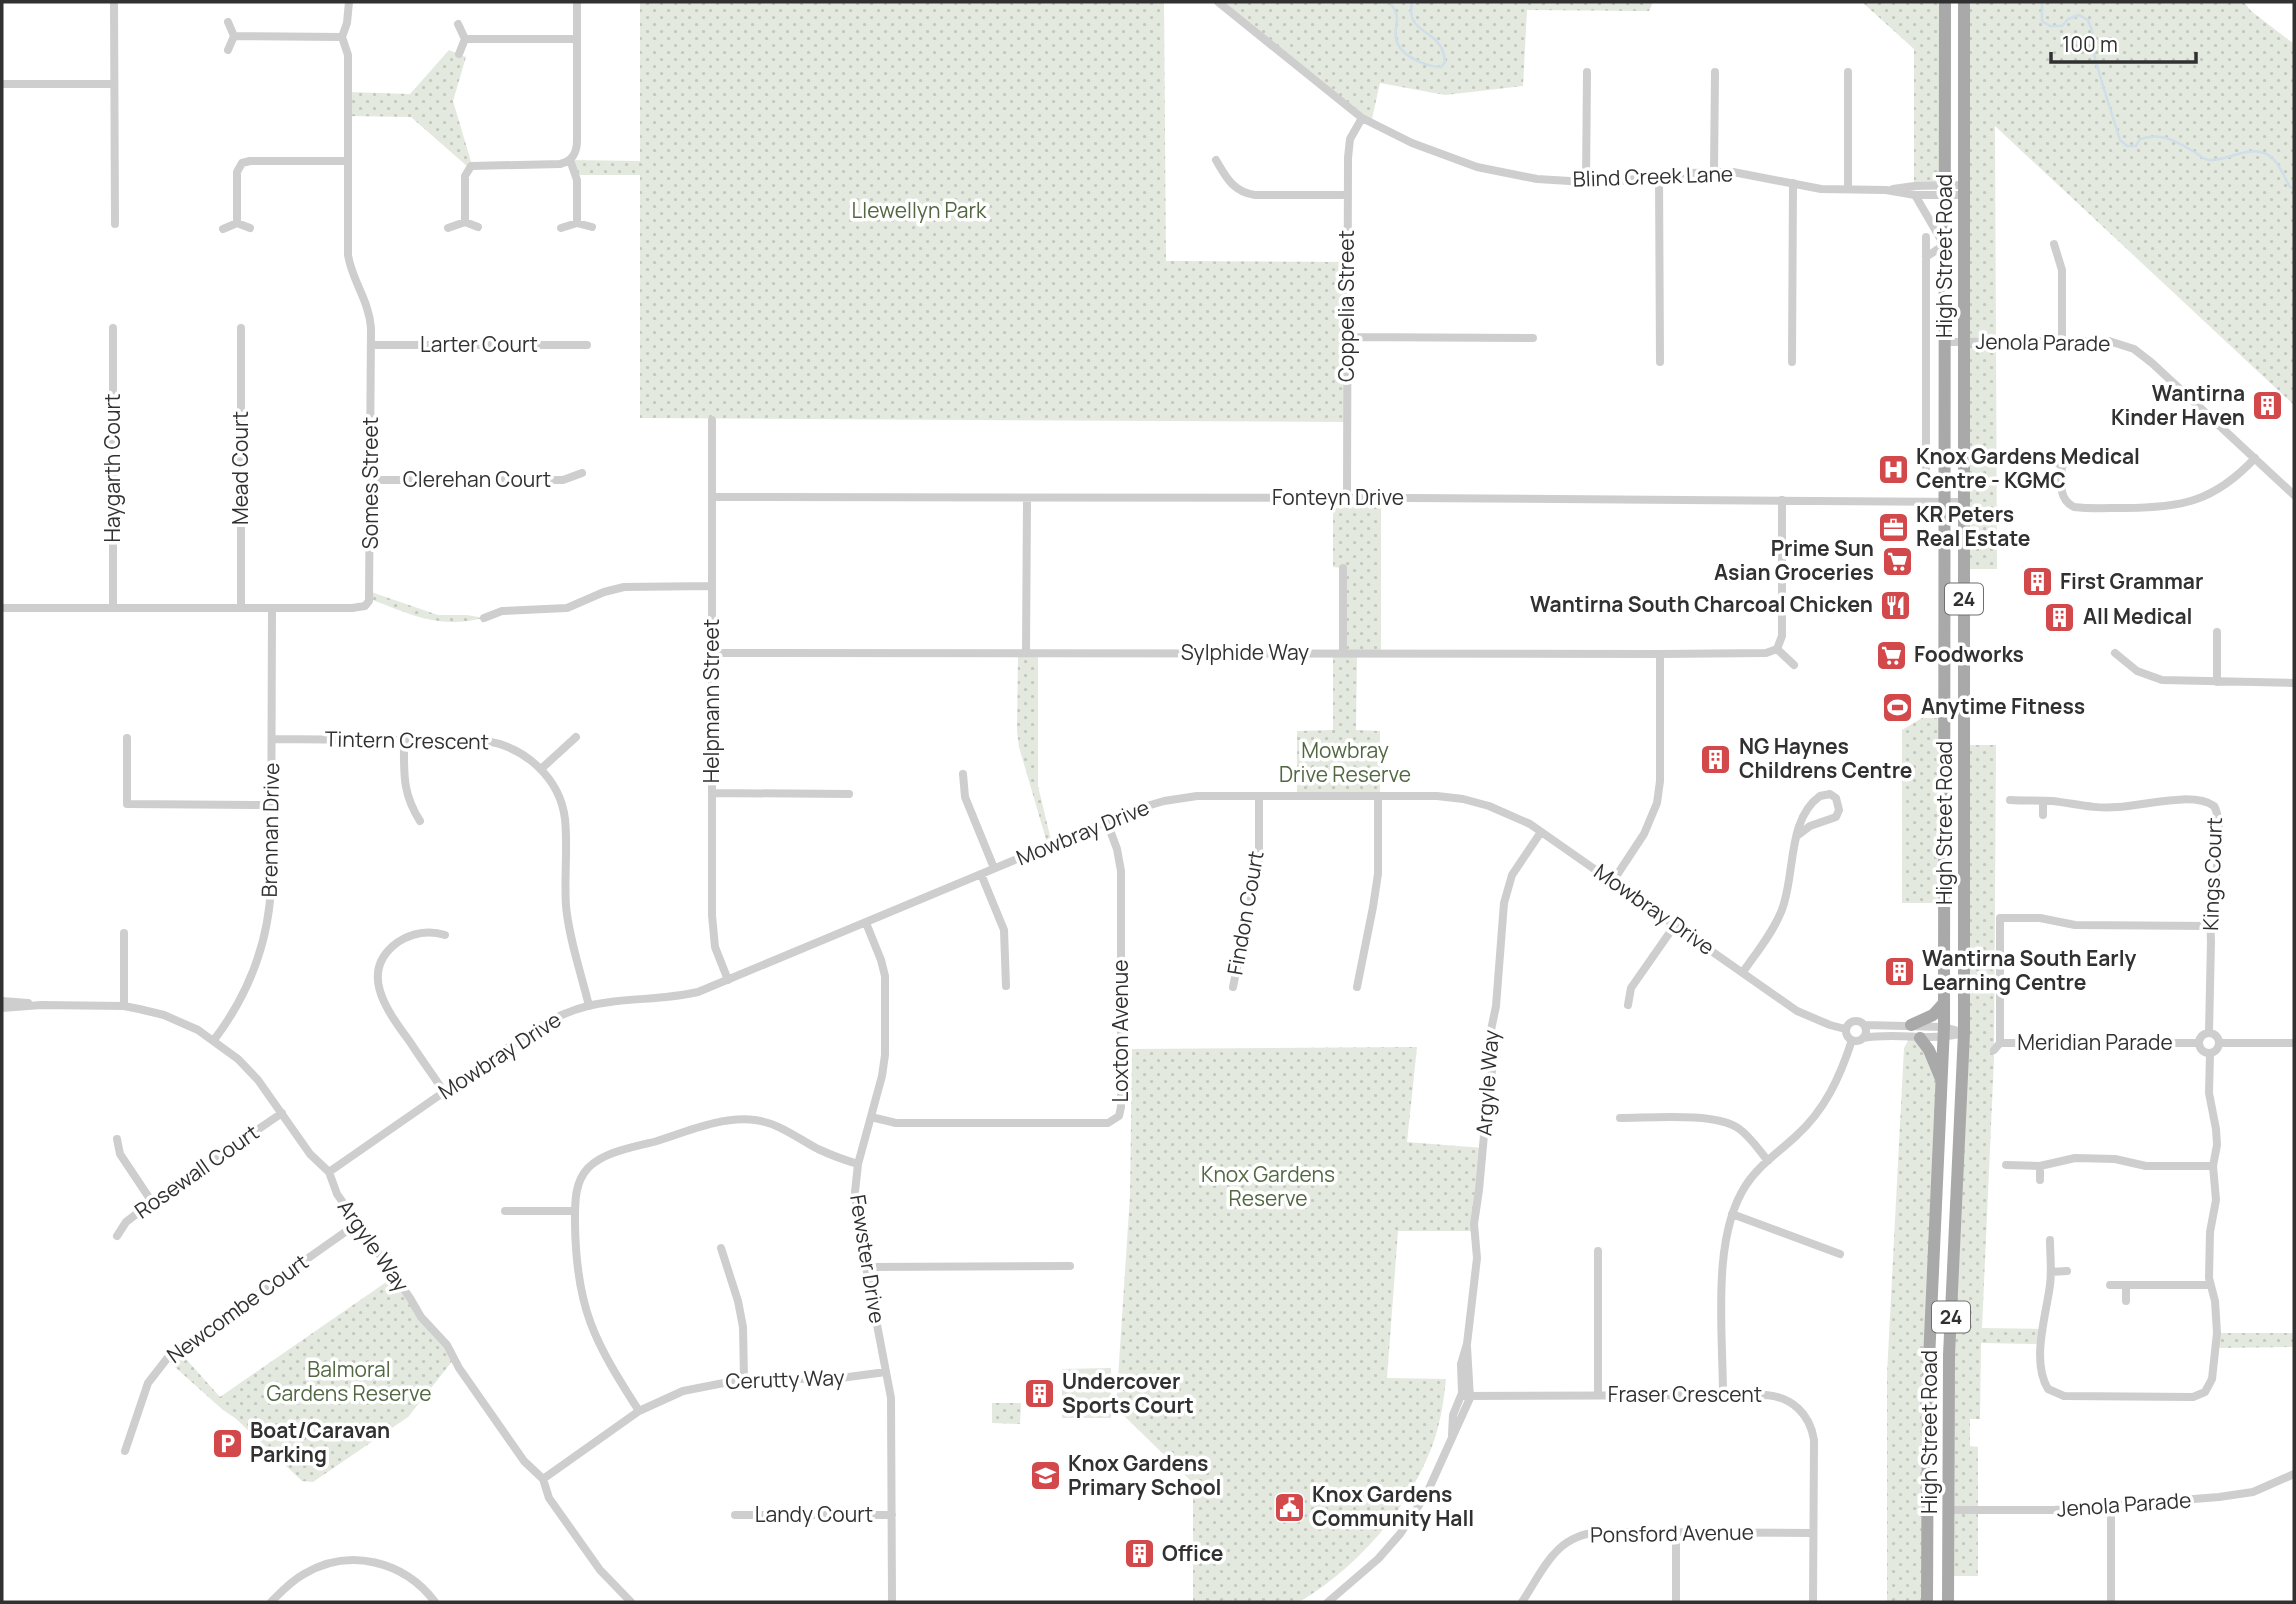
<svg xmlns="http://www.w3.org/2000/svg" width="2296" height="1604" font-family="Manrope,sans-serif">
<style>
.green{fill:#e3e9de}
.park{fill:url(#park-dots)}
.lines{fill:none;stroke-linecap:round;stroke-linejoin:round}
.stream{stroke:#cfdee9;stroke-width:2.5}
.minor{stroke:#cecece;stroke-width:8}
.primary{stroke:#a9a9a9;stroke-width:12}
.labels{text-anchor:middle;stroke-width:7;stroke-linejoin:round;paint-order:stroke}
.shield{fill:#fff;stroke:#6f6f6f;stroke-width:2}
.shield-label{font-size:19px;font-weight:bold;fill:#313131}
.street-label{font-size:21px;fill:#313131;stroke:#fff}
.park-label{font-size:21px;fill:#526842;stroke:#fff}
.poi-label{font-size:21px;font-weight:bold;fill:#313131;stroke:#fff;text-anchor:start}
</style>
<defs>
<pattern id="park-dots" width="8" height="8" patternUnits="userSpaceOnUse" patternTransform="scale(1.75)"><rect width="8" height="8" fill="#e3e9de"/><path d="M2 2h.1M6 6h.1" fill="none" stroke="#c3c8bf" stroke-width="1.8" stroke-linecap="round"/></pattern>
</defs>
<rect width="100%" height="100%" fill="#fff"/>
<path class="green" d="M1111,1368V1418H1062V1369Z"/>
<path class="park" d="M640,2H1164L1166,261L1347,262V422L640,418V175H576L570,160L640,161Z
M1218,2H1653L1649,11L1527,10L1523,86L1445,95L1380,83L1371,123Z
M1862,2H1945L1944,185L1914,186V49Z
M1965,2H2244L2251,11L2294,44V405L1995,126L1997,569H1964Z
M449,50L466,57L453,101L472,165L468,167L411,117L348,116V92L410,94Z
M1333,498H1381V653L1357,654L1356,730L1380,731V796H1297V731L1333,730V653H1343L1342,568L1333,567Z
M371,592L438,615H467L484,618C437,629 413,615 370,599Z
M1018,652H1038V786L1052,844L1048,846L1019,747L1017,731Z
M1922,718H1944L1945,903H1902V730Z
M1964,745H1996L1994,1058L1982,1328L2042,1329L2041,1344L1981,1343L1980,1419H1970V1446L1978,1447V1576H1948Z
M1910,1037L1920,1038L1937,1068L1927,1602H1887V1374L1904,1048Z
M1417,1047L1407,1142L1483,1148L1474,1231H1398L1387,1378L1446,1379C1444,1399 1441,1419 1435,1438C1413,1504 1359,1567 1299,1602H1193V1483L1116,1408L1130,1196L1132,1049Z
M395,1276L454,1359L408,1417L313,1482L302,1481L235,1418L223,1410L166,1359L177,1349L220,1397Z
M2217,1333H2294V1347L2216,1348Z
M992,1403H1021L1020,1424L992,1423Z"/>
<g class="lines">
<path class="stream" d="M1389,2C1403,18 1394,22 1396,38C1398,55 1426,67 1441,67L1445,62C1443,27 1405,37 1412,2
M2042,2V21L2050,26H2062L2068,19L2079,15L2088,20L2092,31L2095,59L2104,89L2120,140L2127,146H2136L2140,139C2160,132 2174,140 2191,150C2195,152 2201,157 2205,159C2223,164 2244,146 2264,153C2277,157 2283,175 2290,187L2294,188"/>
<path class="minor" d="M114,2L115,224
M1218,2L1362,118L1412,143L1477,167L1537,179L1586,182L1619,181L1686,173L1733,172L1821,189L1886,190L1915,195H1964
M458,24L465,39L459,54
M234,36L342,37
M465,39H577
M228,50L234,36L228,22
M1848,72V189
M2,84H113
M570,160L577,180V223
M1216,160C1226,177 1233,192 1255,195H1347
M1714,171L1715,72
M1659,176L1660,362
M1586,182L1587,72
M1893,189L1914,186L1964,185
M1915,195L1944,245L1926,257
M465,222V176L471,166L560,164C573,161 577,152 577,140V2
M237,223V172L242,163L250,161H348
M448,228L465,222L478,227
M561,228L577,223L592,227
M223,229L237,223L250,228
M1926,237V472
M2054,244L2062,270V341
M113,328V608
M241,328V608
M1347,337L1533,338
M1944,342L2109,341L2134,349L2152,363L2294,495
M371,345H587
M1792,362L1793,183
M712,420V915L715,947L728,980
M2051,459L2062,466L2072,459
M2062,466C2061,482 2058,499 2074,507C2090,509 2107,508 2123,508C2181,508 2214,502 2255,458
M371,480H563L582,473
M712,497L1408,498L1964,502
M1347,498L1348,158L1350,139L1362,118
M1782,500V636L1777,649L1794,665
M1343,568V653
M2,608H352L365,606L369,601L371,328C369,300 352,281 348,255V55L342,37L347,23L349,2
M484,618L502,611L567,608L604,592L624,587L711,586
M1026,652L1027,498
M712,653L1660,654L1766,653L1777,649
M2115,653L2137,671L2162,680L2294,683
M2217,682V632
M127,738V804L271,805
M272,739L486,741C525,747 560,778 565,819C568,848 564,877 566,906C569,939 581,973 589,1006
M404,740C404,773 402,793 420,821
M541,769L576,737
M963,774L965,797L994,868
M712,793L849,794
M2010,800C2024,801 2039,800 2053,801C2077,804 2093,809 2118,807C2143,806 2193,791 2214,806C2228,828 2208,912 2211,941L2209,1032
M2043,801V815
M981,874L1004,930L1006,986
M1613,881L1644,834L1657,803L1660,781V654
M866,923L881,960L885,976V1055L882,1076L858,1164L855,1192L858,1225L891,1398L892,1602
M1743,972C1756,953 1772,934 1781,912C1796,877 1786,820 1820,796L1830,794L1836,798L1839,810L1836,817L1810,826L1798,835
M1233,987L1259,859V796
M1357,987L1373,907L1378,874V796
M2,1001L28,1003
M1628,1005L1631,988L1675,925
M124,1006V933
M2,1008L41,1005L124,1006L139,1009L164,1015L198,1030L238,1059L258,1080L310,1154L329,1172L337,1194L410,1298L421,1317L447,1345L459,1368L524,1461L543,1479L549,1498L600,1570L631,1602
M1846 1031a10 10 0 1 1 20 0a10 10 0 1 1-20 0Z
M1865,1025L1944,1027L1962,1032
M2199 1043a10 10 0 1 1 20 0a10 10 0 1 1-20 0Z
M1863,1038C1898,1032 1930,1042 1964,1033
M214,1040C248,995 268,943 271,888L272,608
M2000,1043V918H2040L2075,925L2209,926
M2220,1043H2294
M1994,1050L2000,1043H2199
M444,1092C433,1075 421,1059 410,1042C389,1013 356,972 398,942C412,933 429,930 445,935
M871,1117L896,1123H1108L1119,1116L1121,1107V871L1117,849L1107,822
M1620,1118C1650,1118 1714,1112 1738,1128C1750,1136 1759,1150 1768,1161
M117,1139L120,1154L152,1202
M2006,1165L2040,1166L2075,1158L2115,1159L2146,1166H2213
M329,1172L529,1033C553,1017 582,1005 610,1002C640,998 668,999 698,992L1137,809L1164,801L1197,796H1437L1463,799L1489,806L1530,824L1797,1011L1830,1025L1845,1029
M2040,1180V1166
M505,1211H575
M1732,1214L1840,1254
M117,1236L126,1222L152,1202L282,1113
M2050,1240C2050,1255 2052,1270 2050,1285C2046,1316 2031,1361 2048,1389L2064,1396L2193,1397L2205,1392L2212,1379L2217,1333L2215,1301L2209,1278L2210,1232L2216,1200L2213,1166L2217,1145L2216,1129L2209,1093L2210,1053
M721,1248L738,1301L743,1327L744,1379
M867,1267L1070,1266
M2051,1272L2067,1271
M2110,1285H2210
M2126,1301V1285
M1598,1395V1251
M1723,1395C1723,1333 1711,1238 1746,1185C1759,1165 1779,1152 1796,1136C1825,1110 1840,1077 1852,1040
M1461,1396L1766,1395C1792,1397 1810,1414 1814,1440L1813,1602
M639,1411C594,1341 576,1308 575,1223C575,1204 574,1183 588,1168C605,1151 635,1147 657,1141C688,1131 722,1116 755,1120C779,1123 797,1138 818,1149C831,1155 844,1160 858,1164
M1452,1435L1453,1415L1462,1393L1461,1364L1467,1344L1477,1258L1474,1224L1479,1190L1488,1091L1493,1066L1490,1035L1496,1006L1504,903L1512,875L1541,832
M125,1451L148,1383L169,1356L358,1223
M543,1479L639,1411L683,1391L744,1379H833L886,1372
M1949,1510H2054L2219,1497L2253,1492L2294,1474
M735,1515H892
M1676,1533V1602
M271,1602C281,1592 291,1581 304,1574C349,1547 404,1561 435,1602
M1328,1602L1378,1559L1400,1534L1427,1493L1470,1398L1467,1347
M1522,1602C1544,1569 1555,1535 1600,1532L1813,1533
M2111,1602V1505"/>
<path class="primary" d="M1911,1025L1933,1015L1944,1003
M1920,1038L1929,1050L1941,1079
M1927,1602L1928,1382L1944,1027L1945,2
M1948,1602L1949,1355L1964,1033V2"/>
</g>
<defs>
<symbol id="building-square" viewBox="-11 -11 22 22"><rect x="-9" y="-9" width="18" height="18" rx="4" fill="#d3484b" stroke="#fff"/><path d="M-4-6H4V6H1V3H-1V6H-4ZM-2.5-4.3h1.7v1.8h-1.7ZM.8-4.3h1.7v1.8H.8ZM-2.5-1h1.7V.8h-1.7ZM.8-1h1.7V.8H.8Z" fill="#fff"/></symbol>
<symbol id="hospital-square" viewBox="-11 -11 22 22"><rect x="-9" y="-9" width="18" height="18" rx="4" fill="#d3484b" stroke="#fff"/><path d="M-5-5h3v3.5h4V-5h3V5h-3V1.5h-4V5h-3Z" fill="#fff"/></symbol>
<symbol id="office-square" viewBox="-11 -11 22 22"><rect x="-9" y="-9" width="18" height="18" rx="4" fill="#d3484b" stroke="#fff"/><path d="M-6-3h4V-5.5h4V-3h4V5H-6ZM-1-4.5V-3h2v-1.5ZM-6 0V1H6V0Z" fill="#fff"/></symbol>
<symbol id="supermarket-square" viewBox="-11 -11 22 22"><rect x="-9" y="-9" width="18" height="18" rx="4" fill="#d3484b" stroke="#fff"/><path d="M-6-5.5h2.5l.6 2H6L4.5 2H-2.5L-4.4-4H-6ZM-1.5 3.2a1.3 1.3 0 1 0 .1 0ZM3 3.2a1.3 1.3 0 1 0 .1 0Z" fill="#fff"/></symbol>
<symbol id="restaurant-square" viewBox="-11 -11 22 22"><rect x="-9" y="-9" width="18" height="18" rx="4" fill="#d3484b" stroke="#fff"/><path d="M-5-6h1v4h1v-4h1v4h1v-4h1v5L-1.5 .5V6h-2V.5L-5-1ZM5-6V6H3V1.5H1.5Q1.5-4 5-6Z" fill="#fff"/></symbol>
<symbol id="stadium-square" viewBox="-11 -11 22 22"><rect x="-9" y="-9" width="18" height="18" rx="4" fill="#d3484b" stroke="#fff"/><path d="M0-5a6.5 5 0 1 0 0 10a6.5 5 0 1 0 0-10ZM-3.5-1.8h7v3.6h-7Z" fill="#fff"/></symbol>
<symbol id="parking-square" viewBox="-11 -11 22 22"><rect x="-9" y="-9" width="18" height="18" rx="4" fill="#d3484b" stroke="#fff"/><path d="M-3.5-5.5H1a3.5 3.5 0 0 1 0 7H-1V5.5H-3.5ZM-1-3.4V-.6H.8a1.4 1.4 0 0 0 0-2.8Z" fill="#fff"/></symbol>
<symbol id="school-square" viewBox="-11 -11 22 22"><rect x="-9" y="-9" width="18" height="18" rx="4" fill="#d3484b" stroke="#fff"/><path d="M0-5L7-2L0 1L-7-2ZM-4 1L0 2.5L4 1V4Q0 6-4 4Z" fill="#fff"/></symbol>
<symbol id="civic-square" viewBox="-11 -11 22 22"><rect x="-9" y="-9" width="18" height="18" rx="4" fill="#d3484b" stroke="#fff"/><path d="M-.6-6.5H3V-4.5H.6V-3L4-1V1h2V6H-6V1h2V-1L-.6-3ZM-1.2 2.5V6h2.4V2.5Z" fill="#fff"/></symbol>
</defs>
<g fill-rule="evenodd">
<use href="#building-square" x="2250" y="388" width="35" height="35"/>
<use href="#hospital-square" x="1876" y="452" width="35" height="35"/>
<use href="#office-square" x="1876" y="510" width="35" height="35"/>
<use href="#supermarket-square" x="1880" y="544" width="35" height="35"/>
<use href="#building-square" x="2020" y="564" width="35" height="35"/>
<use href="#restaurant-square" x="1878" y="588" width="35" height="35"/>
<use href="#building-square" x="2042" y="600" width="35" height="35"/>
<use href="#supermarket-square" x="1874" y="638" width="35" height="35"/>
<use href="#stadium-square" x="1880" y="690" width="35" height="35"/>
<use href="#building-square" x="1698" y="742" width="35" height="35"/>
<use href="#building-square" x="1882" y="954" width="35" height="35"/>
<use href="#building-square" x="1022" y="1376" width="35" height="35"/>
<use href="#parking-square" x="210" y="1426" width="35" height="35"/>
<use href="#school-square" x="1028" y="1458" width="35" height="35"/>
<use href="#civic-square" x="1272" y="1490" width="35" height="35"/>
<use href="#building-square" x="1122" y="1536" width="35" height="35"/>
</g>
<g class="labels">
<g class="shield">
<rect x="1945" y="583.5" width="38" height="31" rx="5"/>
<rect x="1932" y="1301.5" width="38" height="31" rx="5"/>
</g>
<g class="shield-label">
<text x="1964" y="606">24</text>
<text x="1951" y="1324">24</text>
</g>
<g class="street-label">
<text transform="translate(1653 177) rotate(-2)" y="7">Blind Creek Lane</text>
<text transform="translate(1945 256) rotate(-90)" y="7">High Street Road</text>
<text transform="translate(1347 306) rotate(-90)" y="7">Coppelia Street</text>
<text transform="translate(2043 343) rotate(1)" y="7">Jenola Parade</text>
<text x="479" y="352">Larter Court</text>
<text transform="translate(113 468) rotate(-90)" y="7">Haygarth Court</text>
<text transform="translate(241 468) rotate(-90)" y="7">Mead Court</text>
<text x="477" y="487">Clerehan Court</text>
<text transform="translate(371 483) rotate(-90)" y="7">Somes Street</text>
<text x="1338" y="505">Fonteyn Drive</text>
<text x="1245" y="660">Sylphide Way</text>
<text transform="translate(712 701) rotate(-90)" y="7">Helpmann Street</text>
<text transform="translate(407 741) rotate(1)" y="7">Tintern Crescent</text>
<text transform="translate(1945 823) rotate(-90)" y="7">High Street Road</text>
<text transform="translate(271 830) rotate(-89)" y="7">Brennan Drive</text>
<text transform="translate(1083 833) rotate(-22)" y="7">Mowbray Drive</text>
<text transform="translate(2213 874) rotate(-88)" y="7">Kings Court</text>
<text transform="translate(1654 910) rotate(35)" y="7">Mowbray Drive</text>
<text transform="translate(1246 913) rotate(-80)" y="7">Findon Court</text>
<text transform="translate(1121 1031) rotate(-90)" y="7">Loxton Avenue</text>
<text x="2095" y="1050">Meridian Parade</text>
<text transform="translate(500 1056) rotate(-33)" y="7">Mowbray Drive</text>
<text transform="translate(1488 1083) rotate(-86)" y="7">Argyle Way</text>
<text transform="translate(197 1172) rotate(-35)" y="7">Rosewall Court</text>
<text transform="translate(373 1246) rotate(55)" y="7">Argyle Way</text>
<text transform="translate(867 1259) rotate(81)" y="7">Fewster Drive</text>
<text transform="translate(238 1309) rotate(-36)" y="7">Newcombe Court</text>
<text transform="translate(785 1380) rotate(-2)" y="7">Cerutty Way</text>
<text x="1685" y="1402">Fraser Crescent</text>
<text transform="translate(1930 1432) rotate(-90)" y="7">High Street Road</text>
<text transform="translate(2124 1505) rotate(-4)" y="7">Jenola Parade</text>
<text x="814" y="1522">Landy Court</text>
<text transform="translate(1672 1534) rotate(-1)" y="7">Ponsford Avenue</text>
</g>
<g class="park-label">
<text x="919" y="218">Llewellyn Park</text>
<text x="1345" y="758">Mowbray<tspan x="1345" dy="24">Drive Reserve</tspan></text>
<text x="1268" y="1182">Knox Gardens<tspan x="1268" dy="24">Reserve</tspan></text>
<text x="349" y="1377">Balmoral<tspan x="349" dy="24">Gardens Reserve</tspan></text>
</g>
<g class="poi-label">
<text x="2245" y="401" text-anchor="end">Wantirna<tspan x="2245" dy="24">Kinder Haven</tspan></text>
<text x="1916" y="464">Knox Gardens Medical<tspan x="1916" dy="24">Centre - KGMC</tspan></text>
<text x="1916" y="522">KR Peters<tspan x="1916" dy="24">Real Estate</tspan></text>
<text x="1874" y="556" text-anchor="end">Prime Sun<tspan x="1874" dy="24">Asian Groceries</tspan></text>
<text x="2060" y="589">First Grammar</text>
<text x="1873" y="612" text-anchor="end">Wantirna South Charcoal Chicken</text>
<text x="2083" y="624">All Medical</text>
<text x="1914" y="662">Foodworks</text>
<text x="1921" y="714">Anytime Fitness</text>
<text x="1739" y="754">NG Haynes<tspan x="1739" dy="24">Childrens Centre</tspan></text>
<text x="1922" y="966">Wantirna South Early<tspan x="1922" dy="24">Learning Centre</tspan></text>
<text x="1062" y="1389">Undercover<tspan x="1062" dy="24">Sports Court</tspan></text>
<text x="250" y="1438">Boat/Caravan<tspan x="250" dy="24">Parking</tspan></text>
<text x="1068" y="1471">Knox Gardens<tspan x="1068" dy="24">Primary School</tspan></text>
<text x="1312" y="1502">Knox Gardens<tspan x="1312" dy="24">Community Hall</tspan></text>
<text x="1162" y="1561">Office</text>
</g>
</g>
<rect width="2296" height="1604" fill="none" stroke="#313131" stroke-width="7"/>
<path d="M2051 52v10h145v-10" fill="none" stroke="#313131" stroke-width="3.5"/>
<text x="2062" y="52" font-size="21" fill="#313131" stroke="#ffffff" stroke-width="5" paint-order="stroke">100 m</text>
</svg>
